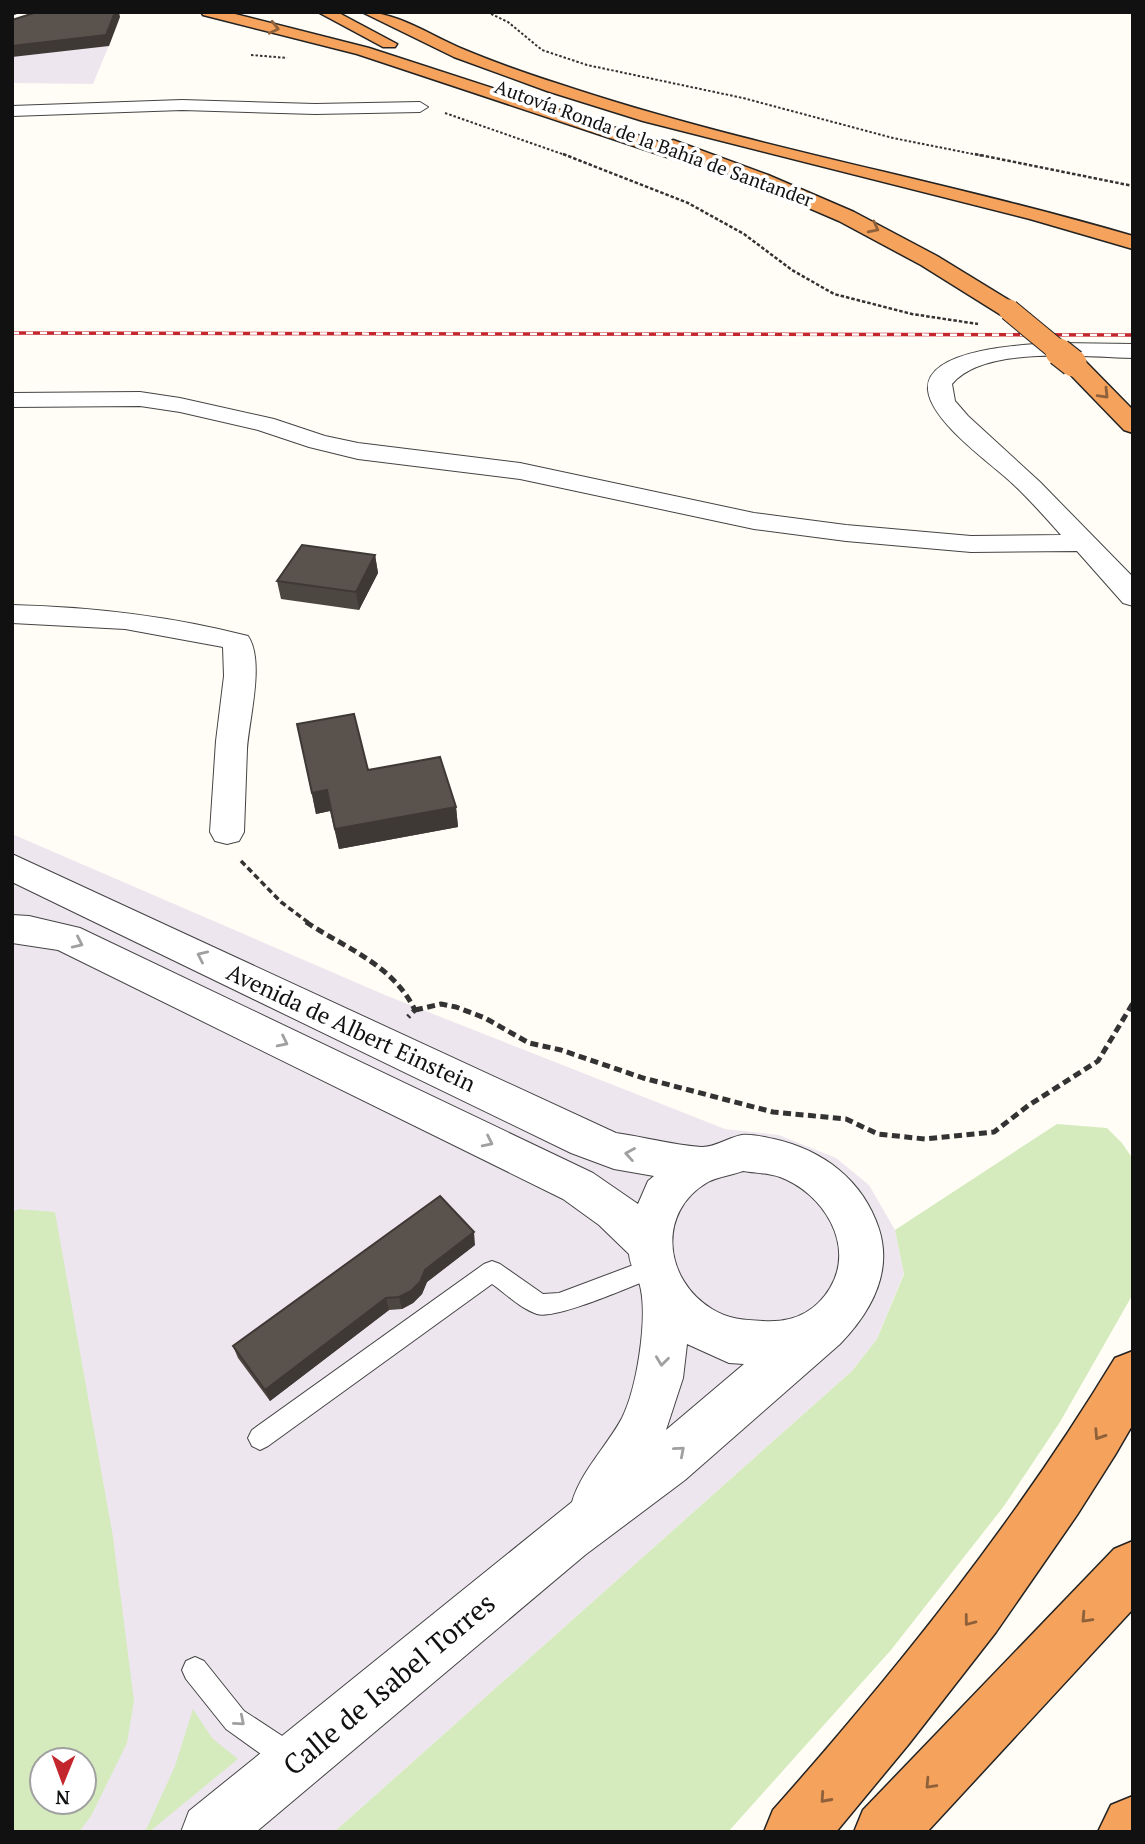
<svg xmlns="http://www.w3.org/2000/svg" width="1145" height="1844" font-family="'PT Serif',serif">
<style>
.industrial{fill:#eee6ef;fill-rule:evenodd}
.green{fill:#d5ebbd;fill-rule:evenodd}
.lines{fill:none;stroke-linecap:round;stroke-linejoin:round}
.service-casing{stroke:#444;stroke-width:2}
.minor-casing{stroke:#444;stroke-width:2}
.motorway-casing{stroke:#222;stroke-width:3}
.path-far3{stroke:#333;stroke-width:2;stroke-dasharray:2.5 2;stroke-linecap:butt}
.path-far2{stroke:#333;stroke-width:2.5;stroke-dasharray:3.5 2;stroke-linecap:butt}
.path-far1{stroke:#333;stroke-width:3.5;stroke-dasharray:6 3.5;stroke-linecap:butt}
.path{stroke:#333;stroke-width:5;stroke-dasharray:8 4.5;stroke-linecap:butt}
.service{fill:#fff;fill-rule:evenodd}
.minor{fill:#fff;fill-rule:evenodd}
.motorway{fill:#f5a25d;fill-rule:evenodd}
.rail-casing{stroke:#c4262e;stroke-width:3.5}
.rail{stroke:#fff;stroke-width:2.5;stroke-dasharray:7;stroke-linecap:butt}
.motorway-bridge-far1-casing{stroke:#222;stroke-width:23;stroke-linecap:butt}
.motorway-bridge-casing{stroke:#222;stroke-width:29;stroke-linecap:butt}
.motorway-bridge-far1{stroke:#f5a25d;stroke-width:21}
.motorway-bridge{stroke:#f5a25d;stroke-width:27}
.wall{fill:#4d4742}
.shaded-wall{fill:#3f3936}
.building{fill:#5a524d;stroke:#3f3936;stroke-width:2}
.oneway{stroke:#8e613b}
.oneway2{stroke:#a0a0a0}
.labels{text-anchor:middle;stroke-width:7;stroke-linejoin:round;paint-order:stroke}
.far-street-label{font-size:19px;fill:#111;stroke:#fff}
.street-label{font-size:23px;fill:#111;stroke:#fff}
.near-street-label{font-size:28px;fill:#111;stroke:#fff}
</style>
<rect width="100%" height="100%" fill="#fffdf5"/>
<path class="industrial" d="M119,21L93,84L12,83V57L89,24Z
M12,834L385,995L725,1129L779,1135L836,1158L869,1185L895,1230L904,1273L877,1339L852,1371L334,1832H12ZM42,1760H84V1802H42Z"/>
<path class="green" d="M1057,1124L1107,1128L1122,1143L1133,1159V1294L1060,1422L1004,1506L891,1650L728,1832H334L852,1371L877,1339L904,1274L895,1230Z
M19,1209L55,1212L113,1537L134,1701L127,1743L91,1816L79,1832H12V1212ZM42,1760H84V1802H42Z
M193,1709L212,1738L238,1759L149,1832H145L175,1766Z"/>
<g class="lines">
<defs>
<path id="service" d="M652,1258L660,1261L663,1268L660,1275C636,1284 557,1320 537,1314C521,1309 505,1293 492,1284L268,1446L260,1450L252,1446L248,1438L252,1430L484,1264L492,1261L500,1264L543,1294L559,1293Z
M195,1657L204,1661L244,1711L299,1747L303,1757L299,1767L289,1771L279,1767L226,1729L186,1679L182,1670L186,1661Z"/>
<path id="minor" d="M182,100L315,104L420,102L428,107L420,112L315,114L182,110L12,116V106Z
M1059,343L1133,344V358C1085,357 984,345 952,384L955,401L968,416L1040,482L1132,576L1133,606L1123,603L1077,551L971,552L846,541L754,529L520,479L358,459L309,447L258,430L180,412L140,406L12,407V393L140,392L180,398L274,419L325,436L358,443L520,463L754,513L846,525L971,536L1061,535C1046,518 1030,500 1013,484C991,463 931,422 928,390C924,347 1032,344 1059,343Z
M12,605C93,607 170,616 248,636C265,661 249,719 247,749C246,777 245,804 244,832L239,841L227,844L215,841L210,832L216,741L224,676L223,647L125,629L12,623Z
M12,854L616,1133C644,1137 673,1145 701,1147C714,1148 729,1137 742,1135C752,1134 764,1137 774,1139C823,1150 863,1180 879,1229C893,1273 870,1313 840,1344L685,1480L585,1555L256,1832H181L189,1811L572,1502C581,1471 607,1446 622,1418C637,1388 647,1322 641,1290C639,1277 630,1268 629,1254L599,1225L563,1199L58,950L12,943V915L29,916L80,928L593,1173L638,1204L648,1181L654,1176L614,1169L571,1153L12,882ZM743,1171C755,1173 768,1173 780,1177C823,1193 856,1245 830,1288C815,1313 791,1323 763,1321C744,1320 728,1319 712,1309C664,1280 656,1212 708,1182C717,1177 732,1175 743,1171ZM687,1344L729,1363L744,1364L666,1430L683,1378Z"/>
<path id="motorway" d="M201,12H227L369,48L665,144L673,140L768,175L854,212L937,256L1017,305L1020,310L1017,315H1001L921,265L839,221L711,166L691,165L357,54L203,15Z
M318,12H337L397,44L395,47H383Z
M362,12C398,12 431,36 465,50C496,63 528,74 559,84C747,147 943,180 1133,236V249L1030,219L643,121L547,91L454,57Z
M1073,356L1082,358L1133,410V433L1124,430L1064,368L1061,363L1064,358Z
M1133,1351V1424L1115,1455L1077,1515L996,1632L908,1745L836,1832H764L773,1810C899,1668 1016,1521 1115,1358Z
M1133,1541V1609L927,1832H854L863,1810L1114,1549Z
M1133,1796V1832H1098L1111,1805Z"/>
</defs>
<use href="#service" class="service-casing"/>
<use href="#minor" class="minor-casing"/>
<use href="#motorway" class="motorway-casing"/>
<path class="path-far3" d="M487,12L508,22L542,50L587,65L743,98L893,138L983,156
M251,55L287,58
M445,113L568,156"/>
<path class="path-far2" d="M563,154L688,203L744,234L792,270L834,294L912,314L978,324
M975,154L1133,186"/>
<path class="path-far1" d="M241,861L281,902L309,923"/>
<path class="path" d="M306,922C347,949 392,964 415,1010L408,1017
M415,1010L441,1004L456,1007L485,1018L529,1043L561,1050L643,1078L773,1112L846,1119L878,1134L925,1139L994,1132L1029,1105L1098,1061L1133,1003"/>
<use href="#service" class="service"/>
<use href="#minor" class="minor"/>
<use href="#motorway" class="motorway"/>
<defs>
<path id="rail" d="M12,333L1133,335"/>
</defs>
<use href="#rail" class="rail-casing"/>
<use href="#rail" class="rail"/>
<defs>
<path id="motorway-bridge-far1" d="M1009,310L1061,353"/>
<path id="motorway-bridge" d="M1059,352L1073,363"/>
</defs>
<use href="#motorway-bridge-far1" class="motorway-bridge-far1-casing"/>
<use href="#motorway-bridge" class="motorway-bridge-casing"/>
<use href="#motorway-bridge-far1" class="motorway-bridge-far1"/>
<use href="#motorway-bridge" class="motorway-bridge"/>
</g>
<path class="wall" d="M375,555L378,573L359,610L281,599L277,581Z
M297,724L368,770L456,807L458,827L339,849L330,811L316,814Z
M475,1245L427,1282L422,1294L413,1303L402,1309L389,1310L270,1401L238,1358L233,1346Z"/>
<path class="shaded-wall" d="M12,12H22L12,16Z
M115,12H119L120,17L109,46L12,57V46Z
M375,555L378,573L359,610L356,592Z
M327,790L330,811L316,814L312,793Z
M456,807L458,827L339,849L335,829Z
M474,1232L475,1245L427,1282L422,1294L413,1303L402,1309L399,1297L425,1270Z
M386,1298L389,1310L270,1401L265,1390Z"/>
<path class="building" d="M37,12H115L106,35L12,46V20Z
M302,545L375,555L356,592L277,581Z
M354,714L368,770L440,757L456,807L335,829L327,790L312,793L297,724Z
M440,1196L474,1232L425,1270L420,1282L411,1291L399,1297L386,1298L265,1390L233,1346Z"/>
<defs><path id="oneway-chevron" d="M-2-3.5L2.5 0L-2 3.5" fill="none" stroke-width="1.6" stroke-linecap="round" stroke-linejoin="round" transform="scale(1.75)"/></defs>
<g class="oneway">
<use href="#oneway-chevron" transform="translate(274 28) rotate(13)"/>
<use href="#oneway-chevron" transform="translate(874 228) rotate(27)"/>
<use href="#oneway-chevron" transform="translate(1104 394) rotate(46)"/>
<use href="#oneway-chevron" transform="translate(1099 1435) rotate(123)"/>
<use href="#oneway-chevron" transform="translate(1086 1618) rotate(133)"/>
<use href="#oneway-chevron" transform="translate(969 1621) rotate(127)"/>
<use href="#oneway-chevron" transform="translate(930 1784) rotate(133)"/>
<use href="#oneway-chevron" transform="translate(825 1798) rotate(132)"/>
</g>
<g class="oneway2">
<use href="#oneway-chevron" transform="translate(78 943) rotate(25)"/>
<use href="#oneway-chevron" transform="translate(202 956) rotate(-155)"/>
<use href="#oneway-chevron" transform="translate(283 1042) rotate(26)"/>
<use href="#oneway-chevron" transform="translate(488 1142) rotate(26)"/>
<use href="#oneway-chevron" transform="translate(630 1154) rotate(-170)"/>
<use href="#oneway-chevron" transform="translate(662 1361) rotate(97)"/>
<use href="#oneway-chevron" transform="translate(680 1451) rotate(-41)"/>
<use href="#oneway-chevron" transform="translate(240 1721) rotate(40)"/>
</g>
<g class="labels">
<g class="far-street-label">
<text transform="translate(654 143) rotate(20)" y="7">Autovía Ronda de la Bahía de Santander</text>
</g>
<g class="street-label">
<text transform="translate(351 1028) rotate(25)" y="8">Avenida de Albert Einstein</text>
</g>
<g class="near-street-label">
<text transform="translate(389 1684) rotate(-40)" y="10">Calle de Isabel Torres</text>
</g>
</g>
<rect width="1145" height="1844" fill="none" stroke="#111111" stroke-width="28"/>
<g transform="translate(63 1781) rotate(181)"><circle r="33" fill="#ffffff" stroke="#a0a0a0" stroke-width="2"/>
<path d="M0-5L12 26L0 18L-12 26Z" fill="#c4262e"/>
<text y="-10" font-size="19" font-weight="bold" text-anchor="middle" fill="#111111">N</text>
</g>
</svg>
